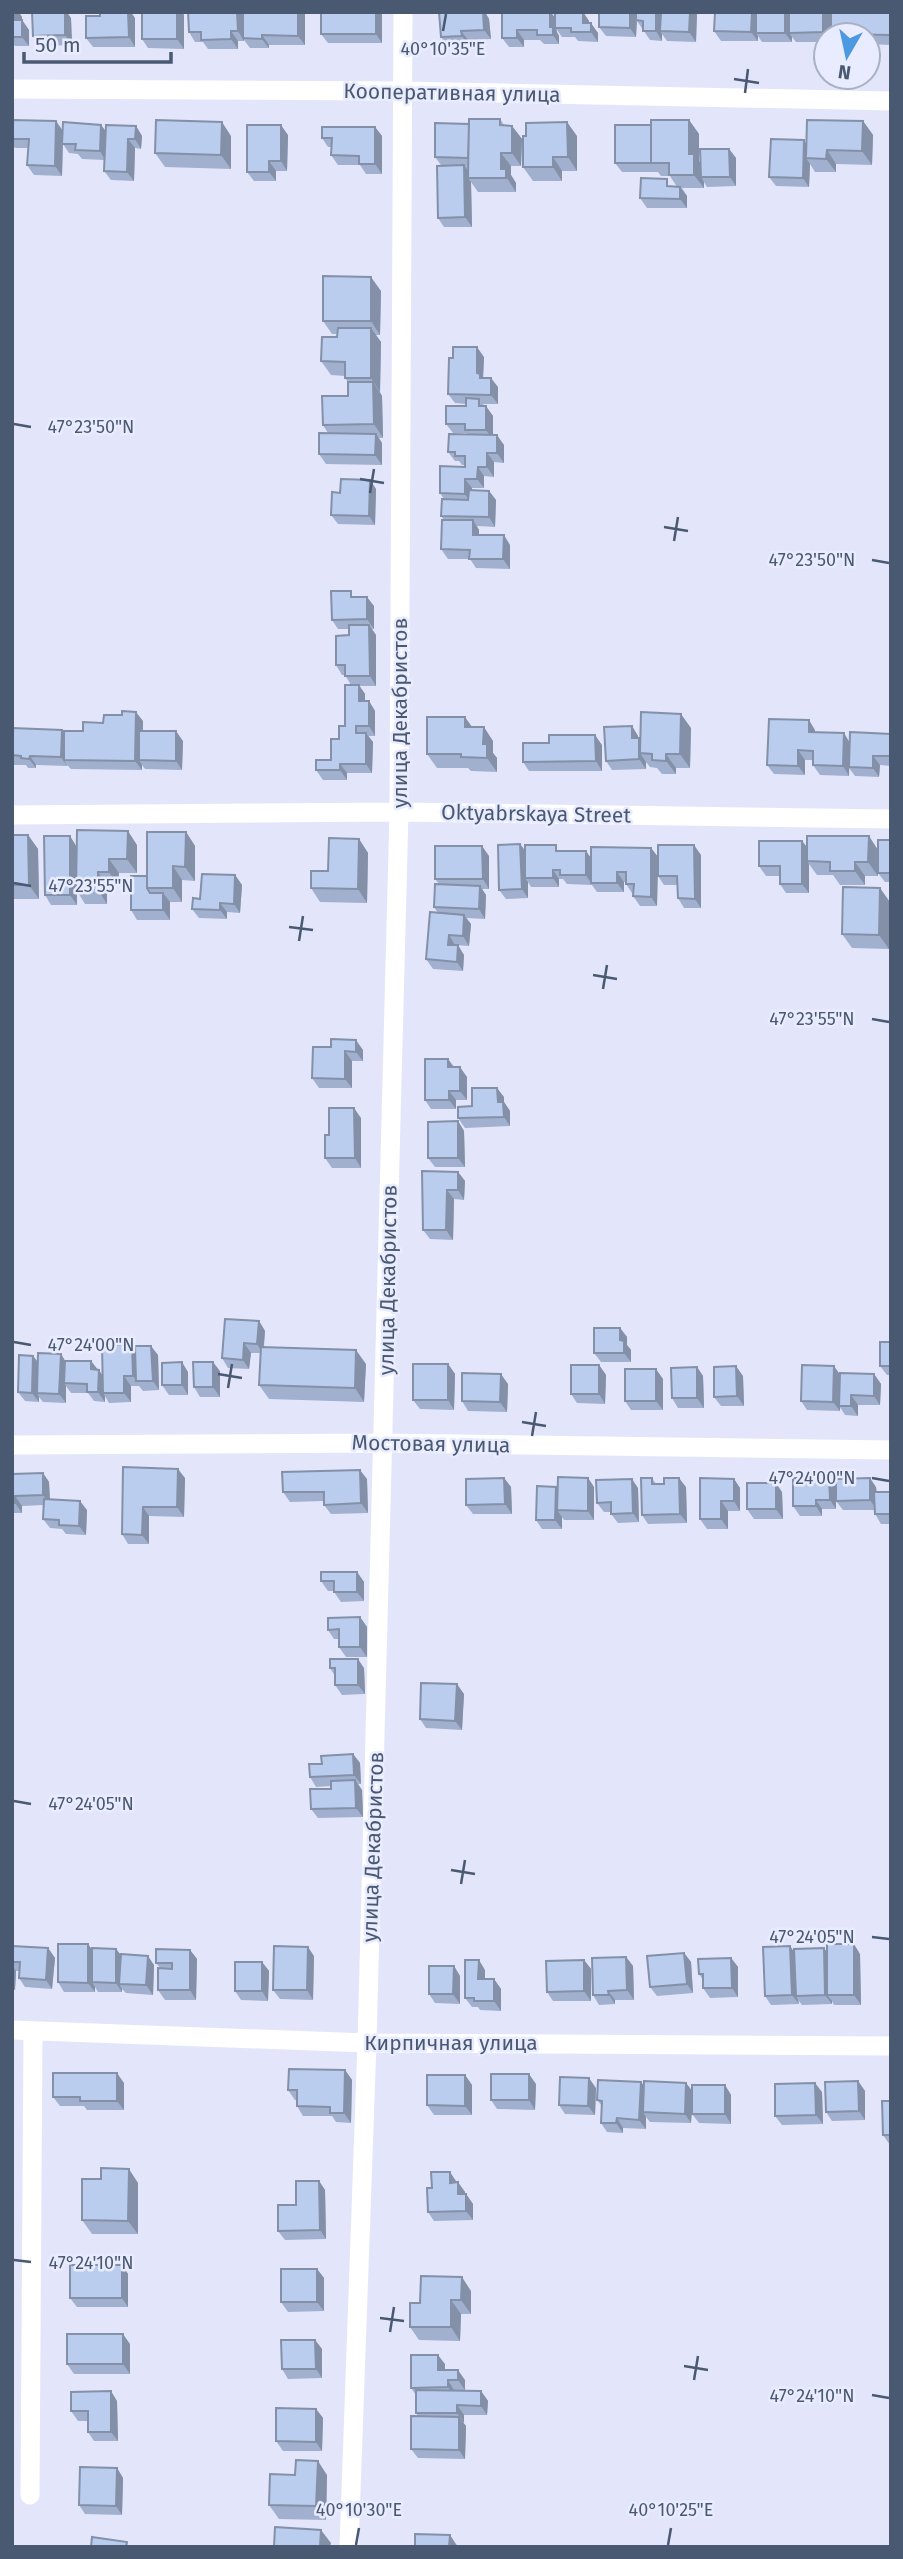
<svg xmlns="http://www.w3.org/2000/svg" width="903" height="2559" font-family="'Fira Sans',sans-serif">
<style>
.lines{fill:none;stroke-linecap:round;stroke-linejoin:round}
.minor{stroke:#fff;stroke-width:19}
.wall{fill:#a1b0ce}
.shaded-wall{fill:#8390a7}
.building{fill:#bbcdef;stroke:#8390a7;stroke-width:2}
.ticks{fill:none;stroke:#4a5972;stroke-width:2.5}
.labels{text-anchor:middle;stroke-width:5;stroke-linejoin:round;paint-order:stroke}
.street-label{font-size:21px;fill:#4a5972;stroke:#e9ecfe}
.ticks-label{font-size:18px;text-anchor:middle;fill:#4a5972;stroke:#e9ecfe;stroke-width:5;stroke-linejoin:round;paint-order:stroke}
</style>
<rect width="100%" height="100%" fill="#e3e6fb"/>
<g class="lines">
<path class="minor" d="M12,89L402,91L891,101
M12,815L399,812L891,819
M12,1445L384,1443L891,1450
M12,2030L367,2043L891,2046
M30,2495L33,2031
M349,2547L367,2043L399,812L403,12"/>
</g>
<path class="wall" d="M12,12L22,17V20L29,30V46H15L12,42Z
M142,12H182L184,15V49L148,48L142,39Z
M188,12H240L243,17V12H305V45H269V48H250L244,40V41H238V49H208L203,42H195L189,32Z
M382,12V43H328L321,34Z
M439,12H497V13L486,14L489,19L491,39L468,40V45L447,47L441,37Z
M502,12H551L555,18L583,12L589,21V23L598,33V42L578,41L575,37H562L557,30V33L559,36V44H544L540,40H524V47H509L502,38Z
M636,12H697L696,42L667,41L662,34V41L650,40L637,21L636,37L606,36L599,27L636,15Z
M830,12L826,42H796L792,37V42H762L758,36V41H721L714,31Z
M891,12V45L868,44V35H832L831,34Z
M71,18L72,45L40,46L33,36Z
M135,18V47H93L86,38Z
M500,119L504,125L512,126L522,139L521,166H511V175L516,183V192H478L471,182L472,227H444L438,218L441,165L435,157L469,124Z
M12,120L63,130L101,125L105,131L136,126L142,136L141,149L135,148L134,181L111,180L104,171V160L82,159L78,154L69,153L63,144L62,176L34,175L27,165L28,148H15L12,144Z
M689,120L699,134V161L701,163L729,149L736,158V186L707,187L704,182V188H682L687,196V208H647L640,198L672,187H677L670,176H661L658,172H622L615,163L651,125Z
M863,121L873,135L872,165L836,164V172H815L810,164L809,187L776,186L769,177L806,144Z
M375,127L382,136V174H366L360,165H338L331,155V147H328L322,138Z
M288,135L287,171H276V181H254L247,172Z
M231,136V169L165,167L155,153Z
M577,136V171H562V181H533L523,167Z
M381,291L380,335H376L381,342L380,392L382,396L383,438H379L382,443V465L326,464L319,454L328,433L323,425L348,396V382L345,378V376L331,375L321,361L337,337V334H332L323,321Z
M484,357L483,378L498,387V404H483L493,416V435L504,445V463L494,462V477L484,476V488H472V490L489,491L496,500L495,527L477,526L479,530V535L510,545V569L476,568L470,559H448L441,549L444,520L441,516L444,499L440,493L465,467V465H462L459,461H455L448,452L468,435L467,433H453L446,424L466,406V404L455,403L448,394Z
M370,480L376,489L375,525L338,524L331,515L340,493Z
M355,597L374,606V629H372L376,635V686H359L365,694V701H369L375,711V736H368L373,742L372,773H347V780H323L316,770L331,760L345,726L351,685L345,675H342L336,665L349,635V629H338L332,620Z
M143,721V731L183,741L182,770L145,769L142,765V770L71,769L67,765V766L36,765V768H28L26,765H12V728L64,733L83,731L103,723Z
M632,726L640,740L691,728L690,768H676V774H662L657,768L650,767L646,762V769L612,770L606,761Z
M472,727L493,741V753L497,758V772L471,771L468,768H437L427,754Z
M815,730V732L849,742L891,734V766L880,765L879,777L855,776L849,768V776L820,775L813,765V760H805V775L774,774L767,765Z
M602,745V771H529L523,762Z
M186,832L195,846V881L182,880V902H170V920H137L131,910Z
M12,835H28L38,849L39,899H12Z
M70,836L76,846L137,845V873H119L118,886H107V904H85L77,891V905H51L45,895Z
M359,839L368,853L367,903L320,902L311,888Z
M891,840V882H885L878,873V876H865V885H840L833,875H817L809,864V893H786L780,884V876H766L759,866L802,841L807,847L878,850Z
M520,844L525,850L586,851L591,859L651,848L658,857L701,855V908H684L678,898V885H664L658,876V866L657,906H640L633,896V893H632L626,884V882H624V892H597L592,885L567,884L563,879H559V887H531L528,882V898L506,899L499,890Z
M489,856V889H482L486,895L485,919L466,918L471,924L469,946L455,945L464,955L463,971L433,969L426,959L438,913L434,907L439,884L435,879Z
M235,875L242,885L240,913L227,912V919L199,918L192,909Z
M890,902L889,949L852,948L842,934Z
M313,1047L363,1050V1061H352V1088H319L312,1078Z
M448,1059L454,1067L467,1077V1100H456V1109H431L425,1100Z
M504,1097V1102L510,1111V1126L465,1128L458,1118L472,1106Z
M361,1118V1168H332L325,1158L329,1135Z
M458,1121L464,1131L465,1167H435L428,1158Z
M458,1172L465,1181L464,1200L454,1199L453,1240L430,1239L423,1230Z
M259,1321L265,1331L264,1347L366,1364L364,1402L269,1399L259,1385L261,1353H251L249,1369L228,1368L222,1358Z
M620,1328L627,1337V1345L631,1350V1362H601L594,1353Z
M891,1342V1375H887L880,1366Z
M132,1344L135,1348L158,1355L159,1390L143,1391L139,1386H131V1402L109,1403L105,1396V1402L94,1401L88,1393H71L66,1386V1403L43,1402L39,1397V1402L25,1401L18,1392L33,1356L38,1362L61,1354L65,1361H91L102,1375Z
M448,1364L455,1374L454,1410L420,1409L413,1400Z
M599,1365L606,1375L605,1404L577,1403L571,1394Z
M697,1367L703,1376L704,1408H678L672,1398Z
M220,1371V1397H200L194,1387Z
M188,1372V1395H169L162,1385Z
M874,1374L881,1384L880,1405H858V1416L845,1415L840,1407V1411L807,1410L801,1401L840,1375Z
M743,1376L744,1406H721L714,1397Z
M663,1379V1410H631L625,1401Z
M508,1384L507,1412L468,1411L462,1401Z
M123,1467L185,1478L184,1517L149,1516V1544H128L122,1534Z
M43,1473L49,1482L50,1499L87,1510L86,1535L66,1534L62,1529L50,1528L43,1519L44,1505L22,1506V1513H12V1474Z
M504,1478L511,1487L512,1514H473L466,1505Z
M588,1478L594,1487V1520H564L562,1517V1529H542L536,1520L556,1487L558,1489Z
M652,1478L656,1484L686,1487L687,1523L648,1524L642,1515Z
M829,1478L836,1487H876L877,1492H891V1524H881L875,1514V1510H843L836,1501V1498V1509H822V1516H800L793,1506Z
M367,1479L368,1513L331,1514L324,1505V1501L290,1502L283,1492Z
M734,1479L740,1488V1511H728V1529H707L700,1519Z
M638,1488L639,1522L618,1523L611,1514V1512H604L597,1503Z
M782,1492L783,1519H754L747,1509Z
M357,1572L364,1582V1601L341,1602L334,1592V1591H328L321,1581Z
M360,1617L367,1627V1657H346L339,1647V1639H334L328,1630Z
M330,1668H364L365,1694L342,1695L335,1685V1676Z
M464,1694L462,1730L426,1728L420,1719Z
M353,1754L360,1763L361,1784H358L362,1790L363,1817L318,1818L311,1809L331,1789V1786L316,1787L310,1777L322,1764Z
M12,1946L48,1948L55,1958L52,1989L25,1987L19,1978V1971H16L15,1990H12Z
M824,1948L827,1953L860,1954L861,2005H834L832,2001V2004L802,2005L798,2000L799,2004L771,2005L765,1996L795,1952Z
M116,1949L121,1955L154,1965L153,1995L126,1993L122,1989V1992H98L95,1987V1992H64L58,1982L92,1950Z
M190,1950L197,1959L196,2000H165L158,1990L160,1968L156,1963Z
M684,1953L691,1962L693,1993L657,1996L650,1987Z
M314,1956L313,2000L280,1999L273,1990Z
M626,1957L633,1966L634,2000H615V2004L599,2005L593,1995Z
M731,1958L738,1967V1997L710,1998L703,1988V1980L699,1974Z
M584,1960L591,1969V2001H553L547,1992Z
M262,1962L269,1971L268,2001L241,2000L235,1991Z
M454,1966L460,1976V2004L435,2003L429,1994Z
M485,1970V1979H494L501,1989V2011L480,2010L478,2007H472L465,1998Z
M345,2070L352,2080L351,2123L336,2122L332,2116H303L297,2106V2100H295L288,2090Z
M465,2075L472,2085V2115H434L427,2105Z
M858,2081L865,2091V2120L832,2121L826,2112Z
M641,2082L644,2086L686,2083L692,2091L725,2085L731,2095V2124L699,2123L692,2114V2103L691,2123L650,2122L646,2117V2129L623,2128V2133L607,2132L601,2123L602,2106L597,2100Z
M124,2083V2110H87L84,2106H60L53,2097Z
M536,2084L535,2110L497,2109L491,2100Z
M596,2088L595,2115L565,2114L559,2105Z
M822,2092L823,2124L782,2125L775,2116Z
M891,2101V2145H890L883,2135Z
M319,2181L325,2190L326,2239L285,2240L278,2231L296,2205Z
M456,2181L465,2192V2194H466L473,2204V2220L434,2221L428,2212L432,2188Z
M138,2183V2234H92L82,2220Z
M122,2265L128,2274V2307H77L70,2298Z
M317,2269L324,2278V2311L288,2312L281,2302Z
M471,2291V2314H461L460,2341L419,2340L410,2327L420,2303Z
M315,2340L322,2349V2378L288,2379L282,2369Z
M130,2344V2374H74L67,2364Z
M445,2364V2370L465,2380V2390H454V2391H481L488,2401L487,2415H464L463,2423L466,2426L465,2459L418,2458L411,2449L418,2416L416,2413V2395L411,2388Z
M117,2401L118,2441H94L88,2432V2421H78L71,2411Z
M316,2409L323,2418L322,2451H283L276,2441Z
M117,2468L123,2478L122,2515L85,2514L79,2505Z
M295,2475H327L326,2520L279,2519L269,2505Z"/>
<path class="shaded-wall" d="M15,12H19L22,17V30L15,20Z
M65,12H67L71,18L72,45L65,35Z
M128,12H131L135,18V47L129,37Z
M177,12H182L184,15V49L177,39Z
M237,12H240L244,17V41L238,31Z
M298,12H305V45L298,36Z
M376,12H382V43L376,34Z
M483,12H485L489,19L491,39L484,30Z
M550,12L557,20L555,28L559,36V44L553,35L550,27Z
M583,12L589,21V33L583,23Z
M630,12H634L637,16L636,37L630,28Z
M656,12H663L660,31L662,34V41L656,31Z
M690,12L697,13L696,42L689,32Z
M751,12H755L756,33L758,36V41L751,32Z
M785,12H792L789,33L792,37V42L785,33Z
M823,12H830V35H826V36L823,32Z
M22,20L29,30V46L22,37Z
M591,23L598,33V42L591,32Z
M517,30L524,40V47L517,38Z
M231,31L238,41V49L231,39Z
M461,31L468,40V45L462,36Z
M262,35L269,45V48L262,39Z
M689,120L699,134V161L704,168L701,177L704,182V188L694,175L689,154Z
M56,121L63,131L62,176L55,166Z
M863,121L873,135L872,165L862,151Z
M222,122L231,136V169L221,155Z
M567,122L577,136V171L568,157Z
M101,125L108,134L106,161L100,151Z
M281,125L288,135L287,171L281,161Z
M136,126L142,136L141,149L135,139Z
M512,126L522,139L521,166L512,153Z
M375,127L382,136V174L375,164Z
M128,139L135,148L134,181L127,172Z
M804,140L810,150L806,158L810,164L809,187L803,178Z
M729,149L736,158V186L730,177Z
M827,150L836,164V172L826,159Z
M501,153L511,166V175L516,183V192L501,169Z
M553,157L562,171V181L553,167Z
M269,161L276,171V181L269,172Z
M464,165L471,175L468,178L471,182L472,227L465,217Z
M680,187L687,196V208L680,199Z
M371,277L381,291L380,335L371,321Z
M371,328L381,342L380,392L371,378Z
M477,347L484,357L483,379L486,387L477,373Z
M491,378L498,387V404L491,395Z
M373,382L382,396L383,438L374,424Z
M486,406L493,416V440L486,430Z
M376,434L382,443V465L375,455Z
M497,435L504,445V463L497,453Z
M487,453L494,462V477L487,467Z
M478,467L484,476V488L477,479Z
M465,479L472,488L471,504L465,494Z
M370,480L376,489L375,525L369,516Z
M489,491L496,500L495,527L489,517Z
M473,520L479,530V544L473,535Z
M504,535L510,545V569L503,559Z
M367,597L374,606V629L367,619Z
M369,625L376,635V686L370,676Z
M359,685L365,694V710L359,701Z
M369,701L375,711V736L369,726Z
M136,712L143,721L142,760H139L142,765V770L135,761Z
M681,714L691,728L690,768L680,754Z
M465,717L475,731L465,727Z
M809,720L815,730V742L809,732Z
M632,726L638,736L639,747L632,738Z
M484,727L493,741V753L497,758V772L487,758L483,744Z
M62,730L68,739L64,760L67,766L61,757Z
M176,731L183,741L182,770L176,761Z
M366,733L373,742L372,773L366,764Z
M844,733L850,743L849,776L843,766Z
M595,735L602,745V771L596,761Z
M639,738L645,747L640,753L646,762V769L639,759Z
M798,750L805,760V775L798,766Z
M666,754L676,768V774L666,761Z
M30,756L36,765V768L29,759Z
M873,756L880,765L879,777L873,768Z
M340,764L347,773V780L340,770Z
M128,831L137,845V873L127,859Z
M186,832L195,846V881L185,867Z
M28,835L38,849L39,899L29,885Z
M70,836L76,846L77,905L70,895Z
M869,836L878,850V876L868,862Z
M359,839L368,853L367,903L358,889Z
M802,841L809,850L807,861L809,864V893L802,884Z
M520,844L527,854L525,878L528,882V898L522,889Z
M694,845L701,855V908L695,899Z
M482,846L489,856V889L483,879Z
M651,848L658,857L657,906L651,897Z
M586,851L593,861L591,883L586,875Z
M109,859L119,873L118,886L109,872Z
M855,862L865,876V885L855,871Z
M173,866L182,880V902L173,888Z
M553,870L559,879V887L553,878Z
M98,872L107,886V904L98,890Z
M617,872L624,882V892L617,883Z
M235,875L242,885L240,913L234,904Z
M480,886L486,895L485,919L479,909Z
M880,888L890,902L889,949L879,935Z
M163,893L170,902V920L163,910Z
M220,903L227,912V919L220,910Z
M464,915L471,924L469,946L463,936Z
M449,935L455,945H448Z
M458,945L464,955L463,971L457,962Z
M356,1040L363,1050V1061L356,1052Z
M345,1051L352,1061V1088L345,1079Z
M448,1059L455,1069L448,1067Z
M460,1067L467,1077V1100L460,1091Z
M497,1088L504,1097V1102L510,1111V1126L504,1117L498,1102Z
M449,1091L456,1100V1109L449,1100Z
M354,1108L361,1118V1168L355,1158Z
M458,1121L464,1131L465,1167L458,1158Z
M458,1172L465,1181L464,1200L458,1190Z
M447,1190L454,1199L453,1240L446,1230Z
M259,1321L265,1331L263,1354L257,1344Z
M620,1328L627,1337V1345L631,1350V1362L624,1353L620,1340Z
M244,1343L251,1353L249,1369L243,1360Z
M132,1344L139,1354L137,1381L133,1376Z
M151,1346L158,1355L159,1390L153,1381Z
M356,1350L366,1364L364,1402L355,1388Z
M61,1354L67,1364L64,1383L66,1386V1403L59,1394Z
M33,1356L40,1365L37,1393L39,1397V1402L32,1393Z
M91,1361L98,1370L91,1369Z
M182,1362L188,1372V1395L182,1385Z
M213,1362L220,1371V1397L213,1387Z
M448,1364L455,1374L454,1410L448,1400Z
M599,1365L606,1375L605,1404L599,1394Z
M736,1366L743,1376L744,1406L737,1396Z
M834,1366L841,1376L840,1411L833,1402Z
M697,1367L703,1376L704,1408L697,1398Z
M656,1369L663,1379V1410L656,1401Z
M99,1370L105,1379L103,1393L105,1396V1402L98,1392Z
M501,1374L508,1384L507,1412L500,1402Z
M874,1374L881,1384L880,1405L874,1396Z
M124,1376L131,1386V1402L124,1393Z
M851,1395L858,1405V1416L851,1406Z
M178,1469L185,1478L184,1517L177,1507Z
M360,1470L367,1479L368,1513L361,1503Z
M43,1473L49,1482L50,1505L43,1495Z
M504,1478L511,1487L512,1514L505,1504Z
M588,1478L594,1487V1520L588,1511Z
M679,1478L686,1487L687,1523L680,1514Z
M829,1478L836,1488V1509L830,1500Z
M870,1478L876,1487L877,1510L870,1500Z
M632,1479L638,1488L639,1522L633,1513Z
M734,1479L740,1488V1511L734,1501Z
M776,1483L782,1492L783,1519L776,1509Z
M556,1487L563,1496L557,1510L562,1517V1529L555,1520Z
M15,1496L22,1506V1513L15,1503Z
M816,1500L822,1509V1516L816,1506Z
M80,1501L87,1510L86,1535L79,1526Z
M721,1501L728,1511V1529L721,1519Z
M143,1507L149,1516V1544L142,1535Z
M357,1572L364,1582V1601L357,1592Z
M360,1617L367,1627V1657L360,1647Z
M358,1659L364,1668L365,1694L358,1685Z
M457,1684L464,1694L462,1730L455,1721Z
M353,1754L360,1763L361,1784L354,1775Z
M355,1780L362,1790L363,1817L356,1808Z
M88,1944L95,1954L92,1982L95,1987V1992L88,1983Z
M854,1944L860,1954L861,2005L854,1995Z
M790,1946L797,1956L796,1996L798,2000L799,2004L792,1995Z
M308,1947L314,1956L313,2000L307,1990Z
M48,1948L55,1958L52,1989L46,1980Z
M824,1948L831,1958L827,1995L832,2001V2004L825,1995Z
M116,1949L123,1958L119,1984L122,1989V1992L116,1983Z
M190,1950L197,1959L196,2000L190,1990Z
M684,1953L691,1962L693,1993L687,1984Z
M148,1956L154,1965L153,1995L146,1985Z
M626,1957L633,1966L634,2000L627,1990Z
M731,1958L738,1967V1997L732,1988Z
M479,1960L485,1970V1988L478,1979Z
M584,1960L591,1969V2001L584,1991Z
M262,1962L269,1971L268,2001L262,1991Z
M12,1966L16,1971L15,1990L12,1987Z
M454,1966L460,1976V2004L453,1994Z
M494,1979L501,1989V2011L494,2001Z
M608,1991L615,2000V2004L609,1995Z
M345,2070L352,2080L351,2123L344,2113Z
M117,2073L124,2083V2110L117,2101Z
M529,2074L536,2084L535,2110L529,2100Z
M465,2075L472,2085V2115L465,2106Z
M589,2078L596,2088L595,2115L588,2106Z
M858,2081L865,2091V2120L859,2111Z
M641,2082L648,2091L643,2112L646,2117V2129L639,2120Z
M686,2083L693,2092L691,2123L685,2114Z
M815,2083L822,2092L823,2124L816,2115Z
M725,2085L731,2095V2124L725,2114Z
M617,2118L623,2128V2133L616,2123Z
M129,2169L138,2183V2234L128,2221Z
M450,2172L456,2181V2192L450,2183Z
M319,2181L325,2190L326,2239L320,2230Z
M458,2182L465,2192V2204L458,2194Z
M466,2194L473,2204V2220L466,2211Z
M122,2265L128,2274V2307L122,2298Z
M317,2269L324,2278V2311L317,2302Z
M462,2277L471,2291V2314L461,2300Z
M451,2300L461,2314L460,2341L451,2327Z
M123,2334L130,2344V2374L123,2364Z
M315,2340L322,2349V2378L316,2369Z
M438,2355L445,2364V2379L438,2370Z
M458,2370L465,2380V2390L458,2380Z
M448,2380L454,2390V2397L448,2387Z
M111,2391L117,2401L118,2441L111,2432Z
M481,2391L488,2401L487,2415L481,2406Z
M457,2405L464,2415V2423L457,2413Z
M316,2409L323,2418L322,2451L316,2442Z
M459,2417L466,2426L465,2459L459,2450Z
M318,2461L327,2475L326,2520L316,2506Z
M117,2468L123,2478L122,2515L116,2506Z
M321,2530L331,2543L330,2547H320Z
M450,2535L458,2547H449Z"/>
<path class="building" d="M12,12H15V20H22V37H12Z
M32,12H65V35L33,36Z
M100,12H128L129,37L86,38V16H100Z
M142,12H177V39H142Z
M188,12H237L238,31H231V39L201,40V32H189Z
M243,12H298V36L262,35V39L243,38Z
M321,12H376V34H321Z
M439,12H483L484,30L461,31L462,36L441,37Z
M502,12H550V27H553V35H537V30H517V38H502Z
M555,12H583V23H591V32H571V28H555Z
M599,12H630V28L599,27Z
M636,12H656V31H643V21L636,20Z
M661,12H690L689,32L660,31Z
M715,12H752L751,32L714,31Z
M756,12H785V33H756Z
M789,12H823V32L789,33Z
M831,12H891V35L831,34Z
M469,119H500V125L512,126V153H501V169H506V178H468Z
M12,120L56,121L55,166L27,165L29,139H12Z
M156,120L222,122L221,155L155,153Z
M651,120H689V154H694V175H669V163H651Z
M807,120L863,121L862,151L827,150L826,159L806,158Z
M63,122L101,125L100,151L75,150L76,144H62Z
M567,122L568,157H553V167H523V136H526V123Z
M435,123L469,124L468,158L435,157Z
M106,125L136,126L135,139H128L127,172L104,171Z
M247,125H281V161H269V172H247Z
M615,125H651V163H655H615Z
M322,127H375V164H359V156L331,155L332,138H322Z
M771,139L804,140L803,178L769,177Z
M700,149H729L730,177H701Z
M464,165L465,217L438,218L437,166Z
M641,178L667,179V186L680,187V199L640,198Z
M323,276L371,277V321H323Z
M338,328H371V378H345V362L321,361L322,337H337Z
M453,347H477V373L480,374V378H491V395L448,394L449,358H453Z
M348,382H373L374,424L323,425L322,396H348Z
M466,398L479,399V406H486V430H465V424H446V406H466Z
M319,433L376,434L375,455L319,454Z
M449,434L497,435V453H487V467H478L477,479H465V494L440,493V466L465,467V456H455V452H448Z
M341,479L370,480L369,516L331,515L332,492L340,493Z
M469,490L489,491V517L441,516L442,499L468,500Z
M442,520H473V535H504L503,559H469L470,550L441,549Z
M331,591H351V597H367V619L332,620Z
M349,625H369L370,676H345V665H336V636L349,635Z
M345,685H359V701H369V726H356V733H366V764H340V770H316V760H331V739H339V726H345Z
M122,711L136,712L135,761L64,760V731H83V722L103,723L104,715H122Z
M641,712L681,714L680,754H666V761L652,760V754L640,753Z
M427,717H465V727H484L483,744H487V758L461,757V754H427Z
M769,719L809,720V732L844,733L843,766L813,765V751L798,750V766L767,765Z
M632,726V738H639V759L606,761L604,727Z
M12,728L62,730L61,757L30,756L29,759L21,758V756L12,755Z
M139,731H176V761L139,760Z
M850,732L891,734V756H873V768L849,767Z
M549,735H595L596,761L523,762V743H549Z
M77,830L128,831L127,859H109V872H98V890H76Z
M147,832H186L185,867L173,866V888H147Z
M12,835H28L29,885H12Z
M44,836H70V895H45Z
M807,836H869L868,862H855V871H830V862L807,861Z
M329,838L359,839L358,889L311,888V871H328Z
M878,840H891V873H878Z
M759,841H802V884H780V866H759Z
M520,844L522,889L499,890L498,845Z
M525,845H556V851H586V875H560V870H553V878H525Z
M658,845H694L695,899L678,898L677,876H658Z
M435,846H482L483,879H435Z
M591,847L651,848V897L633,896L634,884H626V872H617V883H591Z
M202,874L235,875L234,904L220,903V910L192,909L193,898L200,899Z
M131,876H147V888L150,893H163V910H131Z
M435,884L480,886L479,909L434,907Z
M843,887L880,888L879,935L842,934Z
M430,912L464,915L463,936L449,935L448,945H458L457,962L426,959Z
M331,1039L356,1040V1052L345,1051V1079L312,1078L313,1047H331Z
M425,1059H448V1067H460V1091H449V1100H425Z
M472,1088H497L498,1102H503L504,1117L458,1118V1107L472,1106Z
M329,1108H354L355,1158H325V1135H329Z
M458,1121V1158H428V1122Z
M422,1171L458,1172V1190H447L446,1230H423Z
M225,1319L259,1321L257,1344L244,1343L243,1360L222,1358Z
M594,1328H620V1340L624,1341V1353H594Z
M880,1342H891V1366H880Z
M132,1344L133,1376H124V1393H103L102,1345Z
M135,1346H151L153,1381H136Z
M261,1347L356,1350L355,1388L259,1385Z
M38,1353L61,1354L59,1394L37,1393Z
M19,1355L33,1356L32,1393L18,1392Z
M65,1361H91V1369L99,1370L98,1392H87V1384L64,1383Z
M182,1362V1385H162V1363Z
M193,1362H213V1387H194Z
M413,1364H448V1400H413Z
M571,1365H599V1394H571Z
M802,1365L834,1366L833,1402L801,1401Z
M736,1366L737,1396L714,1397V1367Z
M697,1367V1398H672L671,1368Z
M625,1369H656V1401H625Z
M462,1373L501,1374L500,1402L462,1401Z
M840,1373L874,1374V1396L851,1395V1406H839Z
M123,1467L178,1469L177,1507H143L142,1535L122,1534Z
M360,1470L361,1503L324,1505V1492H283L282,1472Z
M43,1473V1495L15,1496V1503H12V1474Z
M558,1477L588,1478V1511L557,1510Z
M504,1478L505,1504L466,1505V1479Z
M641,1478H652V1484H664V1478H679L680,1514L642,1515Z
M700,1478L734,1479V1501H721V1519H700Z
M793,1478H829L830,1500H816V1506H793Z
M870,1478V1500L836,1501V1479Z
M632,1479L633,1513L611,1514V1502L597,1503L596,1480Z
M747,1483H776V1509H747Z
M537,1486L556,1487L555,1520H536Z
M874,1492H891V1514H875Z
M44,1499L80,1501L79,1526L59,1525V1520L43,1519Z
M321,1572H357V1592H334V1581H321Z
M360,1617V1647H339V1629L328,1630V1618Z
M330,1659H358V1685H335V1668H330Z
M421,1683L457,1684L455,1721L420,1719Z
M353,1754L354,1775L310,1777L309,1764H322L321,1756Z
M355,1780L356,1808L311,1809L310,1789H331V1781Z
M58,1944H88V1983L58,1982Z
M827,1944H854V1995H827Z
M12,1946L48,1948L46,1980L19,1978L20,1962H12Z
M274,1946L308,1947L307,1990H273Z
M790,1946L792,1995L765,1996L763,1947Z
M92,1948L116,1949V1983L92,1982Z
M824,1948L825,1995L796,1996L794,1949Z
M156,1949L190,1950V1990H158V1968L172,1969V1963H156Z
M684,1953L687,1984L650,1987L647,1956Z
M121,1954L148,1956L146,1985L119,1984Z
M626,1957L627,1990L608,1991L609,1995H593L592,1958Z
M731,1958L732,1988H703V1974H699L698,1959Z
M465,1960H479L478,1979H494V2001H474V1998H465Z
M584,1960V1991L547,1992L546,1961Z
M235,1962H262V1991H235Z
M429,1966H454L453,1994H429Z
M289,2069L345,2070L344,2113H330V2107L297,2106V2090H288Z
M53,2073H117V2101H80V2097H53Z
M491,2074H529V2100H491Z
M427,2075H465V2106L427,2105Z
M560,2077L589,2078L588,2106L559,2105Z
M598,2080L641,2082L639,2120L617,2118L616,2123H601L602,2101L597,2100Z
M644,2081L686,2083L685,2114L643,2112Z
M858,2081L859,2111L826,2112L825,2082Z
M815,2083L816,2115L775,2116V2084Z
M692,2085H725V2114H692Z
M882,2101H891V2135H883Z
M101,2168L129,2169L128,2221L82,2220V2179H101Z
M431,2172H450V2183L458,2182V2194H466V2211L428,2212L427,2188H432Z
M296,2181H319L320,2230L278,2231V2205H296Z
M70,2265H122V2298H70Z
M281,2269H317V2302H281Z
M421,2276L462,2277L461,2300H451V2327H410V2303H420Z
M67,2334H123V2364H67Z
M281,2340H315L316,2369H282Z
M411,2355H438V2370H458V2380H448V2387L411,2388Z
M416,2390L481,2391V2406L457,2405V2413H416Z
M111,2391V2432H88V2411H71V2392Z
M276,2408L316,2409V2442L276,2441Z
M411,2416L459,2417V2450L411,2449Z
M296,2460L318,2461L316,2506L269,2505L270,2474L295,2475Z
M80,2467L117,2468L116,2506L79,2505Z
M275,2527L321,2530L320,2547H274Z
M415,2534L450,2535L449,2547H415Z
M92,2537L127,2542L126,2547H91Z"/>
<path class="ticks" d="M443,31L446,14M734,79L759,83M745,93L748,69M14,424L31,427M360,479L384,483M370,493L374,469M664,527L688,531M674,541L678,517M872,560L889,563M14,883L31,886M289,927L313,930M299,941L303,916M593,975L617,979M603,989L607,965M872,1019L889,1022M14,1342L31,1345M218,1374L242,1378M228,1388L232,1364M522,1422L546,1426M532,1436L536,1412M872,1478L889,1481M14,1801L31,1804M451,1870L475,1874M461,1884L465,1860M872,1937L889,1939M14,2260L31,2262M380,2318L404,2321M390,2332L394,2307M684,2366L708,2370M694,2380L698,2356M872,2395L889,2398M356,2545L359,2528M668,2545L671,2528"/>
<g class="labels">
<g class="street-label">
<text transform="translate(452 93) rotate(1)" y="7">Кооперативная улица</text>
<text transform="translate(400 713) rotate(-90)" y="7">улица Декабристов</text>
<text transform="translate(536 814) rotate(1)" y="7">Oktyabrskaya Street</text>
<text transform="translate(388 1280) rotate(-89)" y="7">улица Декабристов</text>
<text transform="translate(431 1444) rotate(1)" y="7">Мостовая улица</text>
<text transform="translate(373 1847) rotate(-88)" y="7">улица Декабристов</text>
<text x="451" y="2050">Кирпичная улица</text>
</g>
</g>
<g class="ticks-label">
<text x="443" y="55">40°10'35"E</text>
<text x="91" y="433">47°23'50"N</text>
<text x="812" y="566">47°23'50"N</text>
<text x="91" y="892">47°23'55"N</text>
<text x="812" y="1025">47°23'55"N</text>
<text x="91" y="1351">47°24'00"N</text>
<text x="812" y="1484">47°24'00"N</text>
<text x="91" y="1810">47°24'05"N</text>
<text x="812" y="1943">47°24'05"N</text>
<text x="91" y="2269">47°24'10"N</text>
<text x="812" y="2402">47°24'10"N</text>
<text x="359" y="2516">40°10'30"E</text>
<text x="671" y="2516">40°10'25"E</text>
</g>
<rect width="903" height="2559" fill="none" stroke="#4a5972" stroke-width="28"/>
<g transform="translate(847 56) rotate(189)"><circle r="33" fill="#e9ecfe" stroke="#a9b1c6" stroke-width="2"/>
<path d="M0-5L12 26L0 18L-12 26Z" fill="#4c99e1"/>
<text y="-10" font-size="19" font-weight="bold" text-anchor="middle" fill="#4a5972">N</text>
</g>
<path d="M24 52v10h147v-10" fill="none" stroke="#4a5972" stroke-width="3.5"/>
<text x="35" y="52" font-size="21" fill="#4a5972" stroke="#e9ecfe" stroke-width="5" paint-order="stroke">50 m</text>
</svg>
